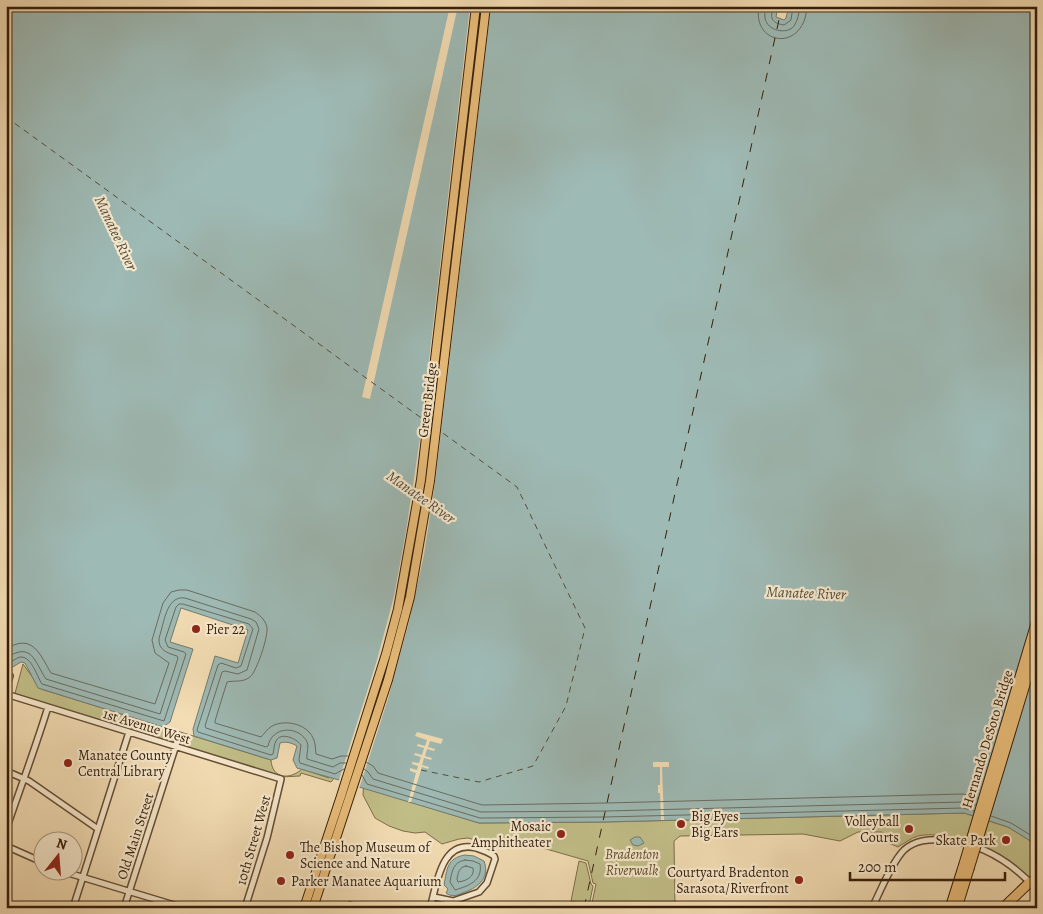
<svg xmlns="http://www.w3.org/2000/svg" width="1043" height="914" font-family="Alegreya,serif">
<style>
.green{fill:#c2bf89;stroke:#7c6e49}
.water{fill:#9ebab5;stroke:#747c70}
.pier{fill:#f3ddb4}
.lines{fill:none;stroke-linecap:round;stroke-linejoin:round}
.shore{stroke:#6a6c5f;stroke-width:1}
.ferry{stroke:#544d3d;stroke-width:1;stroke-dasharray:6 5;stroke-linecap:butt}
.street-casing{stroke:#644e34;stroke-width:8}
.primary-casing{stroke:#351e09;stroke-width:10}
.highway-casing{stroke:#351e09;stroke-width:11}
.street{stroke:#f7e9ce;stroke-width:5}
.primary{stroke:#eabe7a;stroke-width:8}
.highway{stroke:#eabe7a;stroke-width:9}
.rail{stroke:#351e09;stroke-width:1;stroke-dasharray:9 9;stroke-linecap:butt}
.highway-bridge-casing{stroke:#351e09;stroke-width:11;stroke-linecap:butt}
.highway-bridge{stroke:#eabe7a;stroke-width:9}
.poi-dot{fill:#8f2418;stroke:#f7e9ce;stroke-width:2}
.labels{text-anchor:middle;stroke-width:4.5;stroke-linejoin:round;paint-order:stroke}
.street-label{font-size:14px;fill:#351e09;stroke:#f7e9ce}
.poi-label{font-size:14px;fill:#351e09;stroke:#f7e9ce;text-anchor:start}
.park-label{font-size:14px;font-style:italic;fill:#5f4e2f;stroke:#f7e9ce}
.water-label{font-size:15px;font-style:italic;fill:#544d3d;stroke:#f7e9ce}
</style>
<rect width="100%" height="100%" fill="#f3ddb4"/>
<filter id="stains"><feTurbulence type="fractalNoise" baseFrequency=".004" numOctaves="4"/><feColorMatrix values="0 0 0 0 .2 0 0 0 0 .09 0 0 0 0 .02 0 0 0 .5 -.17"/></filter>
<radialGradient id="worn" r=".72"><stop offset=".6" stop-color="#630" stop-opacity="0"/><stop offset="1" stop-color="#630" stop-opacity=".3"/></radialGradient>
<path class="green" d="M23,664L41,689L271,760C272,779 290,780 302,769L329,778L338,765L342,763L368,772L370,774L368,789L479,823L604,822L964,813L1008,827L1037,845V884C1012,861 993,849 961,840C947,836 932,833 918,836C911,838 905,843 898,847L884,841L882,832H858L840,841L803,834L680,836L674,841L675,908H591L596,884L593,883L588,861L508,838L504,848L468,838L459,839L442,844L425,832L415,833L403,831L389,826L375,818L363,795L364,779L340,771L331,782L301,773L300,776L281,777L209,757L14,697Z
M579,861L586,863L591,884L593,886L589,906L571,901Z"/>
<path class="water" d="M6,6H778L776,17L784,20L786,18L789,6H1037V845L1008,827L964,813L604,822L479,823L359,787L360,780L343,774L339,780L297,768L293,760L297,746C292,743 286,741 280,743L277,758L271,760L194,736L193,729L215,656L238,663L248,630L181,608L170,642L193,649L170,722L163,727L38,688L25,663L21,662L6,671Z
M635,837H640L644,843L638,846L633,845L630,840Z
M465,855L474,856L484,861C490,877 479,887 465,892C457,895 453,898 446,893L448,889L444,885C447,869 447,858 465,855Z"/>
<path class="pier" d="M450,6H458L370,399L362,397Z
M470,6H491L435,483L424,555L409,622L388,699L359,789L357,787L358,781L344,777L341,782L338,783L377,660L394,596L406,531L420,438Z
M417,732L443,739L441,744L430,741L428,747L435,749L434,751L427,749L425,756L432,758L431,760L424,758L422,765L429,767L428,769L422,767L411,802H408L416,773L410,771V768L417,770L418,766L412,764V762L419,763L421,757L414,755L415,753L422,755L424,748L417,746L418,744L425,746L427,740L415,736Z
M653,762H669V767H662L664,820H661L660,793H658V785H660V767H653Z"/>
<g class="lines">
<path class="shore" d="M759,6C751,46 805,53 807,6
M766,6C766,10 764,14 765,18C767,31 787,35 794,26C798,21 799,12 800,6
M773,6C770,18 771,23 784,25L791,20L793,6
M6,649C33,632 40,655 51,673L155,704L169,663L155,653L152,640L163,603L171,592L179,590H187L255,612C261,616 266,621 267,628C268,637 257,671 250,677C242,683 235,680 227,682L215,721V723L261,737C264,734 267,729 272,726C285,719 307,724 313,738C316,743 315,749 316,754L332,759L341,756H348
M6,658C32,641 34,661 46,679L160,714L178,658L177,656C167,653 158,650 159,638C164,624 166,595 185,598L251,619L256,622L259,629L247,670L238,674L225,671L222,672L205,726L206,728L266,747L268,746C272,727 296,725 306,740C310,746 306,753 307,759L333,767L340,763H346
M6,665C10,663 16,658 20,657C32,656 37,677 42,684L164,721L186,654L184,652L168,647L165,640L176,607L179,604H183L249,624L253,629L241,666L236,668L221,663L218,665L197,730L198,732L271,755L273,754C274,750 274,744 276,741C281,731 297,739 301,745L299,760L300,763L335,774L344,769
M366,762L373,766L378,773L482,805L606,803L963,794L978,798
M364,769L368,772L373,779L481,812L606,811L963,802L976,805
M362,775L367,784L480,818L605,817L963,808L974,811
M991,816L1011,823L1037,839
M465,860L473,861L480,864C483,881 468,886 455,890L450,882C452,871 453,862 465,860Z
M466,866L473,868C475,877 466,881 458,882L457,879C458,873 459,867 466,866Z"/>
<path class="ferry" d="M6,117L424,420
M421,770L479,782L533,766L566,706L585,628L517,487L440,431"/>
<defs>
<path id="street" d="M6,688L10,676
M6,694L281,779L267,838L245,908
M6,771L29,781L98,829
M6,830C20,789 35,749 48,707
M6,846L42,862
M65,872L184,908
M350,905L357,908
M73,908L129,732
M124,908L177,742
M430,908C437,884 441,839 476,848C482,850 488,852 494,856L495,859L487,883L479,892L453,901L434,897
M872,908C880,892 892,862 904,850C915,840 929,839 944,840C981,843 1012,862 1037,890"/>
<path id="primary" d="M304,908L341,796L386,654L398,609L421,480L476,6
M313,908L388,680L410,597L430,481L486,6"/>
<path id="highway" d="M950,908L963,867
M957,908L969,869
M1003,908L1030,882"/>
</defs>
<use href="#street" class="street-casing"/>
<use href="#primary" class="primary-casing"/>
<use href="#highway" class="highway-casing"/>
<use href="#street" class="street"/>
<use href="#primary" class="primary"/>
<use href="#highway" class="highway"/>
<path class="rail" d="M584,908L782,6"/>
<defs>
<path id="highway-bridge" d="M963,867L1037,620
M969,869L1037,645"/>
</defs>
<use href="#highway-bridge" class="highway-bridge-casing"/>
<use href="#highway-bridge" class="highway-bridge"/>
</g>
<g class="poi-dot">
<circle cx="196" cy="629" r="5"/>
<circle cx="68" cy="763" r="5"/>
<circle cx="681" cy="824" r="5"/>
<circle cx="909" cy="829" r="5"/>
<circle cx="561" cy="834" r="5"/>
<circle cx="1006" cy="840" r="5"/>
<circle cx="290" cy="855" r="5"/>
<circle cx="799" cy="880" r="5"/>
<circle cx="281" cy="881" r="5"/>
</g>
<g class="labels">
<g class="street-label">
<text transform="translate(427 400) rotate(-83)" y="5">Green Bridge</text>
<text transform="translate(147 726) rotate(17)" y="5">1st Avenue West</text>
<text transform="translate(987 739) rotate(-73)" y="5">Hernando DeSoto Bridge</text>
<text transform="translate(135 836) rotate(-72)" y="5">Old Main Street</text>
<text transform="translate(253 840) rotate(-74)" y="5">10th Street West</text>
</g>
<g class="poi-label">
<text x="206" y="634">Pier 22</text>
<text x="78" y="760">Manatee County<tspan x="78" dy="16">Central Library</tspan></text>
<text x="691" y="821">Big Eyes<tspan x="691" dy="16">Big Ears</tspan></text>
<text x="899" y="826" text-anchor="end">Volleyball<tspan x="899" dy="16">Courts</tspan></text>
<text x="551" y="831" text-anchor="end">Mosaic<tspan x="551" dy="16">Amphitheater</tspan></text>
<text x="996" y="845" text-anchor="end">Skate Park</text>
<text x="300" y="852">The Bishop Museum of<tspan x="300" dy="16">Science and Nature</tspan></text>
<text x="789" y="877" text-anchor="end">Courtyard Bradenton<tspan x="789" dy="16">Sarasota/Riverfront</tspan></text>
<text x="291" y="886">Parker Manatee Aquarium</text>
</g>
<g class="park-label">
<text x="632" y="859">Bradenton<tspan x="632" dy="16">Riverwalk</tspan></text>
</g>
<g class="water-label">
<text transform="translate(116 233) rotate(65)" y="5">Manatee River</text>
<text transform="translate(421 497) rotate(35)" y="5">Manatee River</text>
<text transform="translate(806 593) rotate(2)" y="5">Manatee River</text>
</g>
</g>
<rect width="1043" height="914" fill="none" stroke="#f3ddb4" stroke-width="25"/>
<rect x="8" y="8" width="1028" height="899" fill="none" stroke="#351e09" stroke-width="2.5"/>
<rect x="12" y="12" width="1018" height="889" fill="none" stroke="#351e09"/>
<g transform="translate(58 856) rotate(17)"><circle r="24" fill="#f7e9ce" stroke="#a9987f"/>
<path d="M0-4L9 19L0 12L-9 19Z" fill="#8f2418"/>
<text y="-8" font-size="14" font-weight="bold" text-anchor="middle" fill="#351e09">N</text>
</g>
<path d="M850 872v8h155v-8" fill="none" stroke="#351e09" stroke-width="2.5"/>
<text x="858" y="872" font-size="15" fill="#351e09" stroke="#f7e9ce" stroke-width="4" paint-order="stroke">200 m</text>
<rect width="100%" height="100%" filter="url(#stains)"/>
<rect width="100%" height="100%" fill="url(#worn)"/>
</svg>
